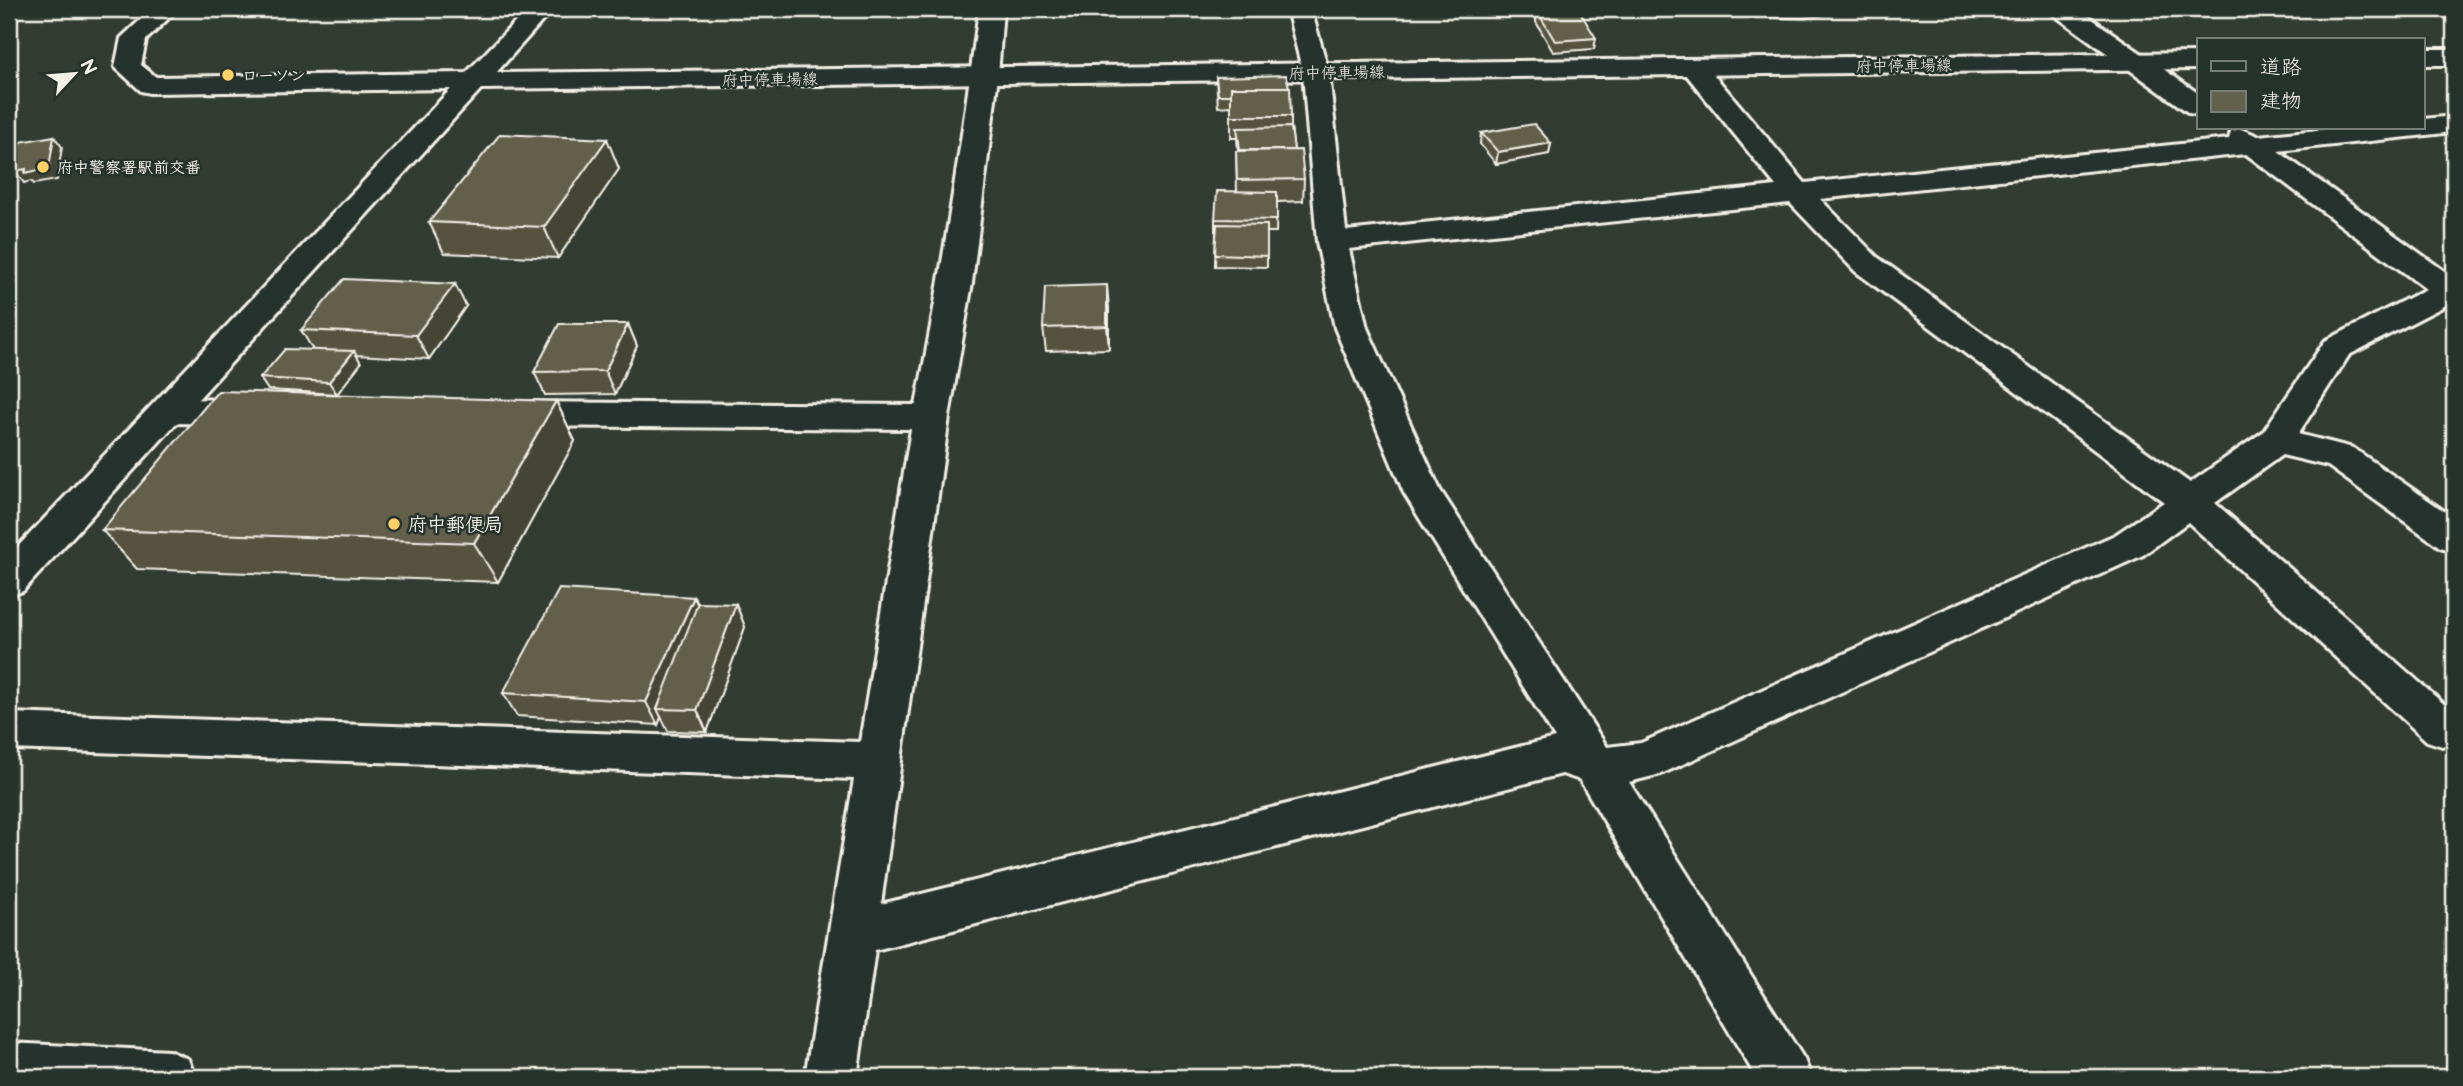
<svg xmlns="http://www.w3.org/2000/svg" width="2463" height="1086" font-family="'Balsamiq Sans','Klee One',sans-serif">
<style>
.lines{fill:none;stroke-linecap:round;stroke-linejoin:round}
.lane-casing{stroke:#f4f1e8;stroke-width:5}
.street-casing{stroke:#f4f1e8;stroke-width:6}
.secondary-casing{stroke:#f4f1e8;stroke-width:6}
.lane{fill:#26332d;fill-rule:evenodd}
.street{fill:#26332d;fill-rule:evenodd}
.secondary{fill:#26332d;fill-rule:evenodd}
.wall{fill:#545341;stroke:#f4f1e8;stroke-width:2}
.shaded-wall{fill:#454435;stroke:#f4f1e8;stroke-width:2}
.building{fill:#62614c;stroke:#f4f1e8;stroke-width:2}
.poi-dot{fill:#ffd166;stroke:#26332d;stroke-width:2.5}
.labels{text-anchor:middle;stroke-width:5;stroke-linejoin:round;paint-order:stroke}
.far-street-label{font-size:16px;fill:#f4f1e8;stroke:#26332d}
.far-poi-label{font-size:16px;font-weight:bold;fill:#f4f1e8;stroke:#26332d;text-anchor:start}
.poi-label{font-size:19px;font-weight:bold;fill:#f4f1e8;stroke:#26332d;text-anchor:start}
</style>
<rect width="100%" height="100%" fill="#323c33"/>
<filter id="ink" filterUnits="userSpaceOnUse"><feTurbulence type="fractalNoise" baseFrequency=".0143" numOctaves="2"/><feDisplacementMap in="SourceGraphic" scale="14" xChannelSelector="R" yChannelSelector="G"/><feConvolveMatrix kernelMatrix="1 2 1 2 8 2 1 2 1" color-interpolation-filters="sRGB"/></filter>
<g filter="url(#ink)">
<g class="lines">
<defs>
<path id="lane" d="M1641,9H1837L1835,12L1804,17L1648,13Z"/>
<path id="street" d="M979,9H1003L998,76L972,283L949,417L881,904L1555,738L1404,493L1335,328L1317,242L1303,73L1287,9H1311L1329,73L1346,231L1776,186L1681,68L1685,62L1694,60L1703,62L1805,183L2229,139L2231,131L2241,129L2258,136L2338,128H2423V119L2454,116V132L2278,151L2454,278V301L2349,355L2298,434L2353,448L2454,518V551L2440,547L2328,466L2282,455L2215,503L2454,713V742L2442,746L2427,741L2188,522L2143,555L1661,774L1629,782L1804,1059L1811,1077H1756L1580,780L1562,774L875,950L857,1077H805L854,779L9,749V713L860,742L911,429L510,426L498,422L492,414L498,406L510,402L916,405C942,274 962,142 979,9ZM2246,154L2426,289L2325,341L2263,432L2190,483L1877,257L1820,199ZM1790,203L1855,271L2164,502L2115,535L1641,743L1607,747L1440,490L1367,328L1349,249Z
M2050,9H2078L2199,94V115L2189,113L2053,14Z
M167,399L254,400L266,404L272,412L266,420L254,424L167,423L155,419L149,411L155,403Z
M9,1043L169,1051L188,1059L195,1077H9Z"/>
<path id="secondary" d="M152,9H178L146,40L141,65L156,77L466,73L528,9H553L496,73L2199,53V69L481,89L23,591L9,596V556L451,89L150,93L141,91L115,67L121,38Z
M2423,49H2454V65H2423Z"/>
</defs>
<use href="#lane" class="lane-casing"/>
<use href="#street" class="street-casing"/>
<use href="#secondary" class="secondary-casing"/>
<use href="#lane" class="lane"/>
<use href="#street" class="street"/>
<use href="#secondary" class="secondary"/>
</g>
<path class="wall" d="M1537,11L1596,38L1594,49L1553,52L1536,22Z
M1216,77L1291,116V127L1294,150L1304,179L1303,201L1277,202L1276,232H1267V267L1215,266L1216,231H1215V219L1237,192L1236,151H1238L1237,138H1231V106L1218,107Z
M1481,133L1551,143L1549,154L1496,164L1480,144Z
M607,139L619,169L558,258L444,253L429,222Z
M466,306L429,359L356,355L361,363L337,394L268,390L260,378L313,350L301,330Z
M1109,308V349L1046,351L1043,328Z
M628,324L637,346L615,394L545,395L534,372Z
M556,401L575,441L498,582L137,569L102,530Z
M694,597L698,604H736L745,627L707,732L668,731L661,717L658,725L517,716L503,693Z"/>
<path class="shaded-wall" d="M54,136L62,147L57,180L34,184L31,181L24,183L15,171Z
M607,139L619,169L558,258L544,227Z
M1551,143L1549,154L1496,164L1498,152Z
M455,284L466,306L429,359L416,335Z
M1107,285L1109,308V349L1107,326Z
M628,324L637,346L615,394L605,371Z
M354,351L361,363L337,394L329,382Z
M556,401L575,441L498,582L474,543Z
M694,597L704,619L657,709L661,717L658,725L646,702Z
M736,604L745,627L707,732L697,710Z"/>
<path class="building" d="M1578,9L1596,38L1555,41L1537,11Z
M1286,75L1289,87H1231V95H1218L1216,77Z
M1231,87H1290L1291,116H1231Z
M1534,124L1551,143L1498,152L1481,133Z
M1291,127L1294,150H1240L1237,128Z
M500,134L607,139L544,227L429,222Z
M54,136L49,168L25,173L26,169L15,171L20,142Z
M1301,150L1304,179L1237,180L1236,151Z
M1217,191L1277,192V220L1215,219Z
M1217,224L1267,225V256L1215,254Z
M344,279L455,284L416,335L301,330Z
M1107,285V326L1043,328L1045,287Z
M559,324H628L605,371L534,372Z
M285,349L354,351L329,382L260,378Z
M218,391L556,401L474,543L102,530Z
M559,589L694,597L646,702L503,693Z
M698,603L736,604L697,710L657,709Z"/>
</g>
<g class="poi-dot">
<circle cx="228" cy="75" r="7"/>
<circle cx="43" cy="167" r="7"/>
<circle cx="394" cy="524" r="7"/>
</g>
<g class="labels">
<g class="far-street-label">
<text transform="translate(1904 65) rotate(-1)" y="6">府中停車場線</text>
<text transform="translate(1337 72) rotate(-1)" y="6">府中停車場線</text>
<text transform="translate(770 79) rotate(-1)" y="6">府中停車場線</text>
</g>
<g class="far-poi-label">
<text x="242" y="81">ローソン</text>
<text x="57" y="173">府中警察署駅前交番</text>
</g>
<g class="poi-label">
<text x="408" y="531">府中郵便局</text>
</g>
</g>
<rect width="2463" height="1086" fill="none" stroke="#26332d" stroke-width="35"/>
<rect x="18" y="18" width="2428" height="1051" fill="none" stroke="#f4f1e8" stroke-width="2.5" filter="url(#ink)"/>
<rect x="2197" y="38" width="228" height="91" fill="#26332d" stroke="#787f78" stroke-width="2"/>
<rect x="2211" y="61" width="35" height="10" fill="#26332d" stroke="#787f78" stroke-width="2"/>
<text x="2260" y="74" font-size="21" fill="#f4f1e8">道路</text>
<rect x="2211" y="91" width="35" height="21" fill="#62614c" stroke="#787f78" stroke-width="2"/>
<text x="2260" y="108" font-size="21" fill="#f4f1e8">建物</text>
<g transform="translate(74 74) rotate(64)" stroke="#26332d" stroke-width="5" paint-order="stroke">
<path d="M0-5L12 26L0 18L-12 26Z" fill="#f4f1e8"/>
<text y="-10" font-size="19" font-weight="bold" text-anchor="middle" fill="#f4f1e8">N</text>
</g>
</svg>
